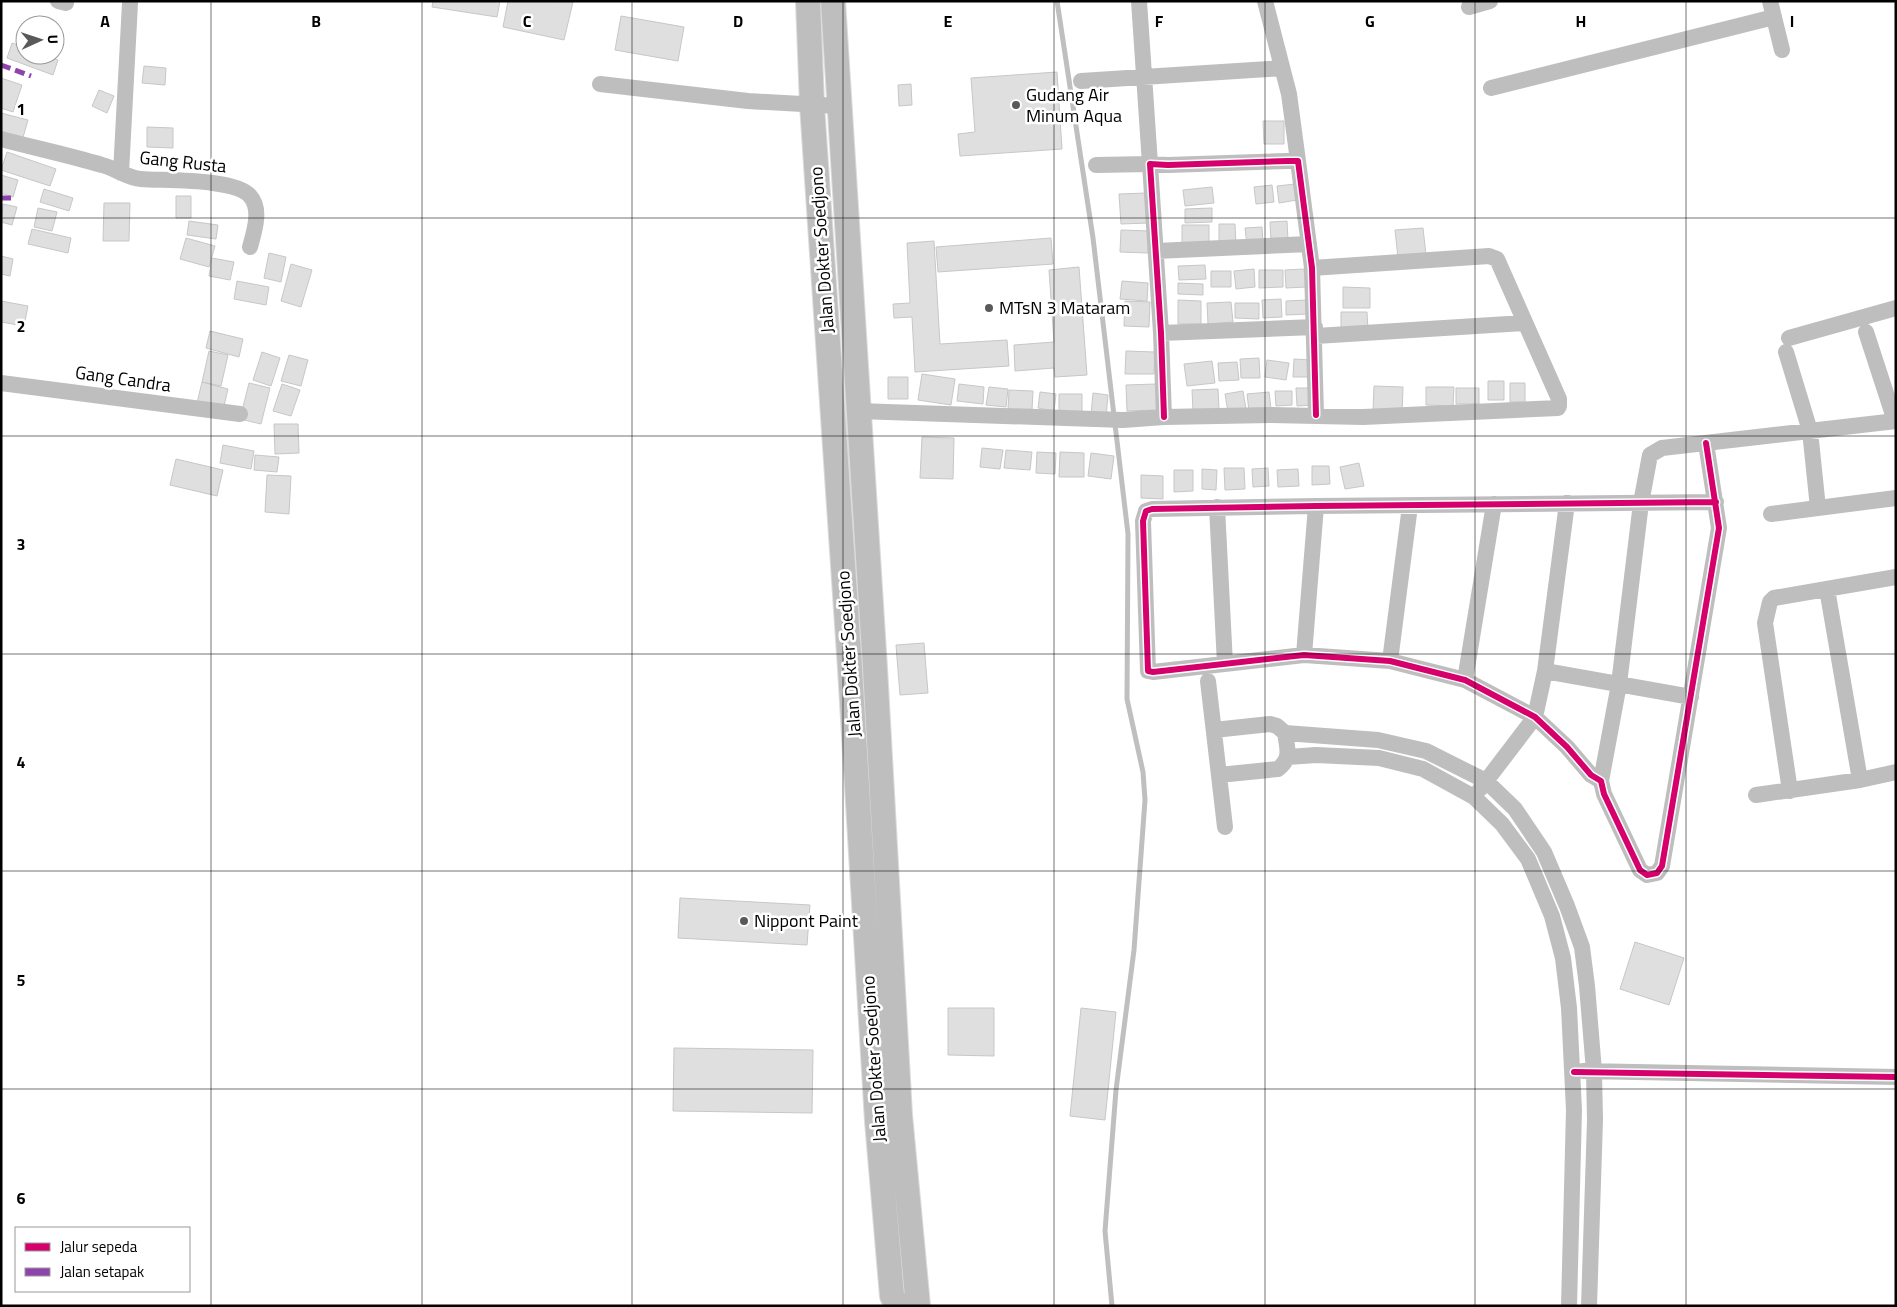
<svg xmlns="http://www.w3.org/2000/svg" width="1897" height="1307" font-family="'Titillium Web',sans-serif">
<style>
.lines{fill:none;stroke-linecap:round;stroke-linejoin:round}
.stream{stroke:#bfbfbf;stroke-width:5}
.building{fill:#dfdfdf;stroke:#c7c7c7}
.highway-casing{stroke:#dbdbdb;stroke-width:26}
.minor{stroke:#bebebe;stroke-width:16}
.highway{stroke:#bebebe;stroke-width:24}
.quiet{stroke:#8e44ad;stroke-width:5;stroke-dasharray:10 5;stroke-linecap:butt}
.cycleway-casing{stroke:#fff;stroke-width:9}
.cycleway{stroke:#d6006c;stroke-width:6}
.grid{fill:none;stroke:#000;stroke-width:1;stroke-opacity:0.55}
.poi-dot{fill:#595959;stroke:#fff;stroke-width:2}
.labels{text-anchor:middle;stroke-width:5;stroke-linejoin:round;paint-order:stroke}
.poi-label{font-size:18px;fill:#000;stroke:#fff;text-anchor:start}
.street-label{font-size:18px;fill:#000;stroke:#fff}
.grid-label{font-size:16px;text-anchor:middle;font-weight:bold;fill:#000;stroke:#fff;stroke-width:5;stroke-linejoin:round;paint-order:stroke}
</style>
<rect width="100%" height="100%" fill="#fff"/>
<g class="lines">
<path class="stream" d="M1057,1L1093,238L1128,534L1127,699L1143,772L1145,800L1134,950L1116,1090L1105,1231L1112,1306"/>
</g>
<path class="building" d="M433,1H500L497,17L432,7Z
M508,1L573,2L564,40L503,27Z
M621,16L684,27L678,61L615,50Z
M12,43L25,47V55H46L58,60L53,75L7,58Z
M144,66L166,68L165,85L142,83Z
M1057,72L1062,149L960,156L958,134L975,132L971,78Z
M1,78L22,85L13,112L1,108Z
M911,84L912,105L899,106L898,85Z
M99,90L114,96L107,113L92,106Z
M1,113L28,120L22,141L1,135Z
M1263,121H1284V144H1264Z
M147,127L173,128V148L147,147Z
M7,152L56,169L50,186L1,170Z
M1,175L18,180L13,197L1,193Z
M1295,184L1297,200L1279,203L1277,186Z
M1272,185L1274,202L1256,204L1254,187Z
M1212,187L1214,203L1185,206L1183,190Z
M44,189L73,198L69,211L40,202Z
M1146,193L1148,223L1121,224L1119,194Z
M176,196H191V218H176Z
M104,203H130L129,241H103Z
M3,204L17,207L12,225L1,222Z
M38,208L57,212L52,231L34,227Z
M1212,208V222L1185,223V209Z
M189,221L218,225L216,239L187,235Z
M1287,221L1288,240L1271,241L1270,222Z
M1219,224H1235L1236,247H1219Z
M1182,225H1209V247H1182Z
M1262,227L1263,244L1247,245L1245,228Z
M1423,228L1426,255L1398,258L1395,230Z
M32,229L71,238L68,253L28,244Z
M1121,230L1149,231L1148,253L1120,252Z
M186,238L215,246L209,267L180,259Z
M1051,238L1053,264L938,272L936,247Z
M934,241L940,344L1007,340L1009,366L915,372L912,317L894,318L893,304L910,303L907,243Z
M269,253L286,257L281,282L264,278Z
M1,256L13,259L10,276L1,274Z
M212,258L234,262L230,280L209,276Z
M291,264L312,270L301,307L281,301Z
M1205,265L1206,279L1179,280L1178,266Z
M1079,267L1087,375L1055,377L1054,368L1015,371L1014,345L1054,342L1049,270Z
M1254,269L1255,287L1236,289L1234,271Z
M1304,269L1306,287L1286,288L1285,270Z
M1259,270H1283V287L1259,288Z
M1211,271H1231V287H1211Z
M237,281L269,287L266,305L234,299Z
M1122,281L1148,283L1147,301L1120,299Z
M1178,283L1203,284V295L1178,294Z
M1343,287L1370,288V308H1343Z
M1281,299L1282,317L1263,318L1262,300Z
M1178,300L1201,301V324H1178Z
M1307,300L1308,314L1286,315V301Z
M1,301L28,306L24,326L1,322Z
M1125,301L1150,302L1149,327L1124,326Z
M1231,302L1233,322L1208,324L1207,303Z
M1235,303H1259V319L1235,318Z
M1341,312H1367L1368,330L1341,331Z
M210,331L243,339L239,357L206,348Z
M209,351L228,355L221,386L202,382Z
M1126,351L1155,352L1154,374H1125Z
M262,352L280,358L271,386L253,380Z
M289,355L308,360L301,386L281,381Z
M1259,358L1260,378H1241L1240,359Z
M1294,359L1311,360L1310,377H1293Z
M1267,360L1289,363L1286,380L1265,377Z
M1212,361L1215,383L1187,386L1184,364Z
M1237,362L1239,380L1219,381L1218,363Z
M922,374L955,379L951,405L918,400Z
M888,377H908V399H888Z
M1488,381H1504V400H1488Z
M202,382L228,389L223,410L197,403Z
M249,383L270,388L261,424L240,419Z
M1510,383H1525V402H1510Z
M282,384L300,390L291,416L273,411Z
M959,384L984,387L983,404L957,401Z
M1156,384L1157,410L1127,411L1126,385Z
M1374,386L1403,387L1402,414L1373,412Z
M989,387L1008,389L1006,407L986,405Z
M1426,387H1454L1453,406L1426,405Z
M1296,388H1312L1313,405L1297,406Z
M1456,388H1479V404H1456Z
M1218,389L1219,409L1193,411L1192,390Z
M1009,390L1033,391L1032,410L1008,409Z
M1243,391L1246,409L1228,412L1225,394Z
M1275,391H1292V405L1276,406Z
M1040,392L1056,394L1054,411L1038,408Z
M1269,392L1271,409L1249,411L1247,394Z
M1093,393L1108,395L1106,417L1091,415Z
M1059,394H1082V413H1059Z
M274,424H298L299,453L275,454Z
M922,437L954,438L953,479L920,478Z
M223,445L254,451L251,469L220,463Z
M982,448L1003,450L1000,469L980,467Z
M1006,450L1032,452L1030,470L1004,468Z
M1037,452L1056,453L1055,474L1036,473Z
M1060,452L1084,453V477H1059Z
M1091,453L1114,456L1111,479L1088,476Z
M255,455L279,457L277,472L254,470Z
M176,459L223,470L217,496L170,485Z
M1359,463L1364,486L1345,489L1340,467Z
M1312,466H1329L1330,484L1312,485Z
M1224,468H1244L1245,489L1225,490Z
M1268,468L1269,486L1253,487L1252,469Z
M1202,469L1217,470L1216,490L1202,489Z
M1298,469L1299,486L1278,487L1277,470Z
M1174,470H1193V491L1174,492Z
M267,475L291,476L289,514L265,512Z
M1141,475L1163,476V499L1141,498Z
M924,643L928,693L900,695L896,645Z
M680,898L810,905L807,945L678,938Z
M1635,942L1684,958L1669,1005L1620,989Z
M948,1008H994V1056L948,1055Z
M1081,1008L1116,1012L1105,1120L1070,1116Z
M674,1048L813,1050L812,1113L673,1111Z"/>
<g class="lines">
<defs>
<path id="highway" d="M808,1L812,105L850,669L877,1121L892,1296L898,1306
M833,1L875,668L900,1115L918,1306"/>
</defs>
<use href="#highway" class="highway-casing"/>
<path class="minor" d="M58,1L66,3
M1265,1L1289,94L1298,161
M1770,1L1782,50
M1469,7L1490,1
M1081,81L1282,68
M600,84L748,101L838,106
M1491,88L1774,17
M1,139C35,148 68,155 102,165C115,168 127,178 141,179C164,181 235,178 250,196C262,209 254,232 250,247
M1096,165L1150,164L1139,1
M121,173L130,3
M1156,251L1309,244
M1866,332L1895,421
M1161,333L1315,327
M1316,336L1524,323
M1789,338L1896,308
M1786,352L1810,431L1818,508
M1,383L240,414
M858,411L1123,420L1164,417L1271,415L1363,417L1558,408L1559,406V399L1497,259L1489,256L1312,268
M1164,417L1161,333L1150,164L1168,165L1288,161H1298L1312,268L1316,415
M1706,443L1719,528L1662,866L1657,873L1647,875L1640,870L1604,794L1601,781L1591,775L1567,747L1535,717L1465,680L1390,661L1304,655L1153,672L1148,671L1143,521L1146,511L1152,509L1316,506L1716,502
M1217,507L1225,664
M1771,514L1896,498
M1827,589L1860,780
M1304,655L1316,506
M1390,661L1410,506
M1545,671L1691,697
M1465,680L1494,504
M1208,681L1225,827
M1214,730L1270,724L1277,726L1285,733C1287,748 1292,758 1278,769L1219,775
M1285,733L1378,740L1426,751L1486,781L1515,809L1544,852L1567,906L1582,947L1587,986L1594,1071L1595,1120L1589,1306
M1288,757L1316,755L1379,758L1423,769L1474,797L1502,824L1528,859L1552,916L1563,958L1569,1008L1574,1110L1569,1306
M1601,781L1619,684L1641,503L1650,455L1662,448L1896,421
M1480,789L1535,717L1545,671L1567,503
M1790,791L1765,623L1770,602L1774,598L1896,577
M1756,795L1860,780L1896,772
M1583,1071L1896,1077"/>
<use href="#highway" class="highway"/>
<path class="quiet" d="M1,65L31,76
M1,198H11"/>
<defs>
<path id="cycleway" d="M1164,417L1161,333L1150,164L1168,165L1288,161H1298L1312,268L1316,415
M1706,443L1719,528L1662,866L1657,873L1647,875L1640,870L1604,794L1601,781L1591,775L1567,747L1535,717L1465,680L1390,661L1304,655L1153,672L1148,671L1143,521L1146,511L1152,509L1316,506L1716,502
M1574,1072L1896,1077"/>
</defs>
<use href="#cycleway" class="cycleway-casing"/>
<use href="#cycleway" class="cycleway"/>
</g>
<path class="grid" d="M211,1V1306M422,1V1306M632,1V1306M843,1V1306M1054,1V1306M1265,1V1306M1475,1V1306M1686,1V1306M1,218H1896M1,436H1896M1,654H1896M1,871H1896M1,1089H1896"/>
<g class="poi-dot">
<circle cx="1016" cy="105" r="5"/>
<circle cx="989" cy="308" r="5"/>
<circle cx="744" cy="921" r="5"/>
</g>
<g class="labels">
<g class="poi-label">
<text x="1026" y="101">Gudang Air<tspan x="1026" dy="21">Minum Aqua</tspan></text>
<text x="999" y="314">MTsN 3 Mataram</text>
<text x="754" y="927">Nippont Paint</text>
</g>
<g class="street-label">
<text transform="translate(183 162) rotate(6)" y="6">Gang Rusta</text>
<text transform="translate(822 250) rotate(-94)" y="6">Jalan Dokter Soedjono</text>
<text transform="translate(123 379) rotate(8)" y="6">Gang Candra</text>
<text transform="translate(849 654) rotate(-94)" y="6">Jalan Dokter Soedjono</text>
<text transform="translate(874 1059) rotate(-94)" y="6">Jalan Dokter Soedjono</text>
</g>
</g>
<g class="grid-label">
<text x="105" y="27">A</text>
<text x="316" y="27">B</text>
<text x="527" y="27">C</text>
<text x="738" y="27">D</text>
<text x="948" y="27">E</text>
<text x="1159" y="27">F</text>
<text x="1370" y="27">G</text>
<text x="1581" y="27">H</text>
<text x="1792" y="27">I</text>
<text x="21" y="115">1</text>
<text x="21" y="332">2</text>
<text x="21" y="550">3</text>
<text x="21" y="768">4</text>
<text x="21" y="986">5</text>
<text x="21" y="1204">6</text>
</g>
<rect width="1897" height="1307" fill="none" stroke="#000000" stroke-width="5"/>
<rect x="15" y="1227" width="175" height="65" fill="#ffffff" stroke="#999999"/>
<rect x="25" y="1243" width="25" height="8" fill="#d6006c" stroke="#999999"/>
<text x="60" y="1252" font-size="15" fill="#000000">Jalur sepeda</text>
<rect x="25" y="1268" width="25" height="8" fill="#8e44ad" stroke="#999999"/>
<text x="60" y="1277" font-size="15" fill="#000000">Jalan setapak</text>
<g transform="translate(40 40) rotate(87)"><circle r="24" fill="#ffffff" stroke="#999999"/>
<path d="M0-4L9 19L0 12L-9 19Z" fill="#595959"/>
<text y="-8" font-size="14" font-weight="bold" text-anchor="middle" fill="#000000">U</text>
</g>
</svg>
